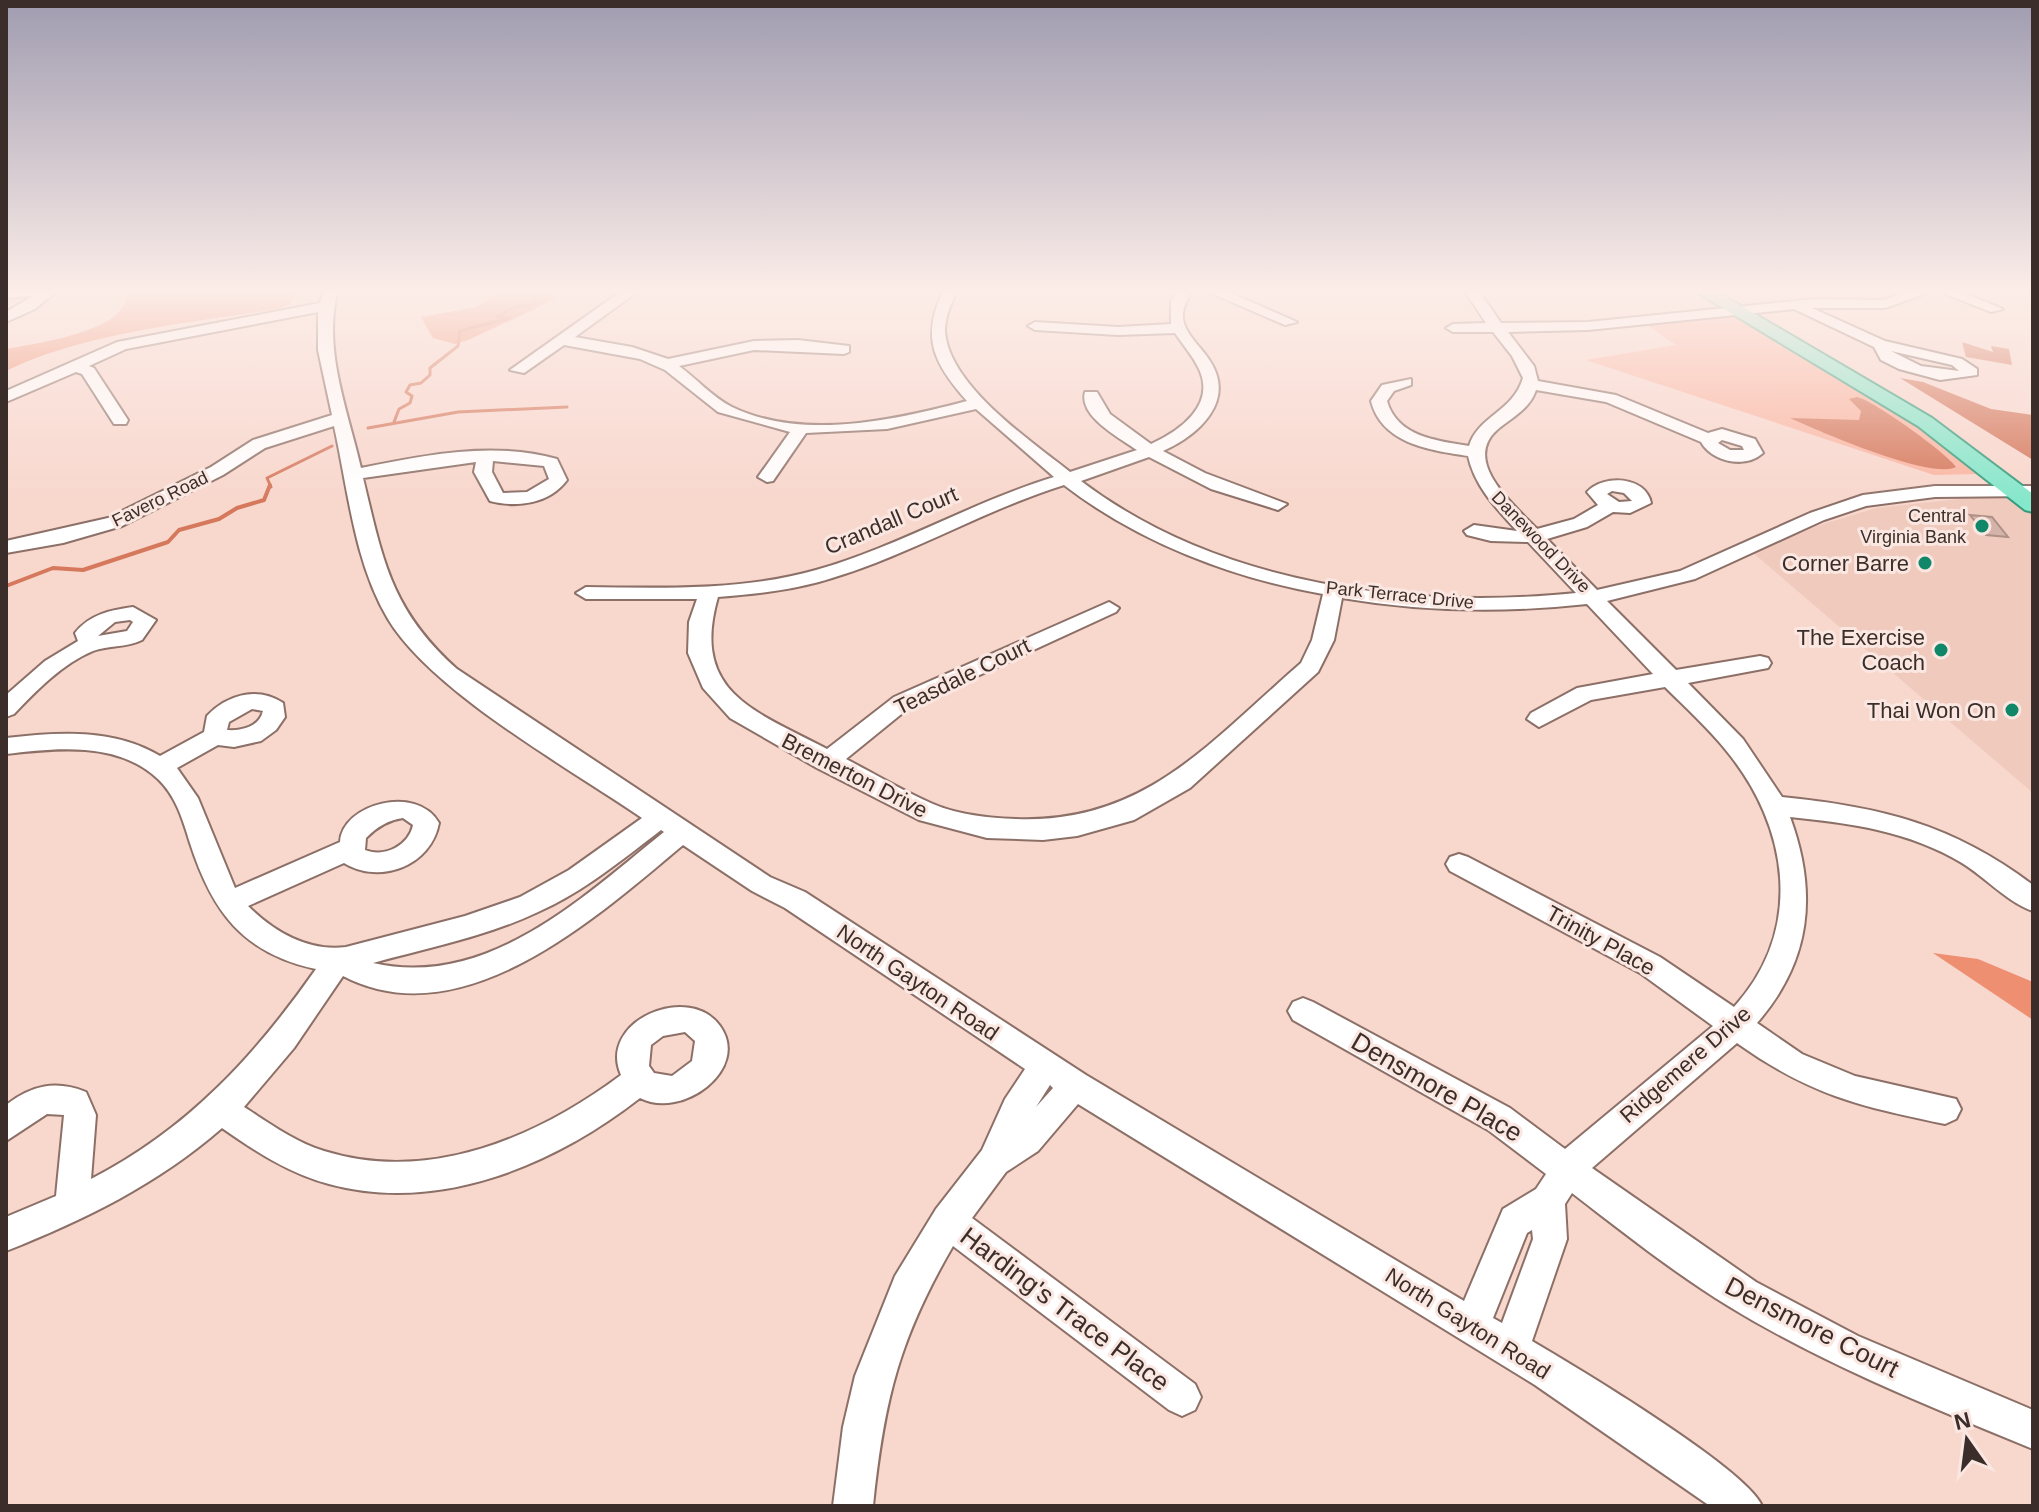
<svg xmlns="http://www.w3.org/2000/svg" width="2039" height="1512" font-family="Helvetica,sans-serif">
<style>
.built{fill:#f1cabe}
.green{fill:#fab5a1}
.forest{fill:#ef8f72}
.water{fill:#d5785c}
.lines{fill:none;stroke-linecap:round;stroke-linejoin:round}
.stream-far1{stroke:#d5785c;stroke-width:3}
.stream{stroke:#d5785c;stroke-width:4}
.building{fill:#d3b3aa;stroke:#ae9087;stroke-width:2}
.minor-casing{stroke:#8c7067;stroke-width:4}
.major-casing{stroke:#369c7d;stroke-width:4}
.minor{fill:#fff;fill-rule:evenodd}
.major{fill:#85e7cb;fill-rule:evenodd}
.poi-dot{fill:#0f8768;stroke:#fbe7e1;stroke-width:3}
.labels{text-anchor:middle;stroke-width:6;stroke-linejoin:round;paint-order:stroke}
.far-street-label{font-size:18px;fill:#3b2e2a;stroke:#fbe7e1}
.far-poi-label{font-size:18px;fill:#3b2e2a;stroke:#fbe7e1;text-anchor:end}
.street-label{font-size:22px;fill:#3b2e2a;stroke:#fbe7e1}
.poi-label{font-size:22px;fill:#3b2e2a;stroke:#fbe7e1;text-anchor:end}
.near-street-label{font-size:26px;fill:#3b2e2a;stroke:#fbe7e1}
</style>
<rect width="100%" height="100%" fill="#f8d7cd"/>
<path class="built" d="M1995,495L2011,497L2033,513V793L1752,552L1820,525L1876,508Z"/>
<path class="green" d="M1720,316L1737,319L1893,407L1976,467L1979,474L1934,475L1586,360L1676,345L1647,325Z"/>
<path class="forest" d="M131,290H293L297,292L290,304L278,309C196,321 79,334 6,371V349C34,344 100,334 119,312C124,306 126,297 131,290Z
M498,290H558L552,301L468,340L455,344L433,338L421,317L477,307Z
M1933,953L1978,959L2033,982V1020Z"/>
<path class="water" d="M1962,342L1993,352L1991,346L2009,349L2012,365L1966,357Z
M1900,378L1923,382L1991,409L2033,415V460Z
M1857,397C1873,400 1948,454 1956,467C1930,480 1819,431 1790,418L1859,420L1861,411L1849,399Z"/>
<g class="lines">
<path class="stream-far1" d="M394,422L399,409L410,403L412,396L406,392L410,385L421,383L430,375V368L458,346L460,331L510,318L497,317L515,307L536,304L534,298L547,290
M368,428L458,412L567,407
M271,487L267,478L332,446"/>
<path class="stream" d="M6,586L53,568L83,570L168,542L179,530L219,519L237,508L264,500L270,485"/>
</g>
<path class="building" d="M1970,515L1992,517L2008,537L1986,535Z"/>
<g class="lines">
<defs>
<path id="minor" d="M6,290H57V291L35,309L6,322V312L33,296L6,298Z
M324,290H338C322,348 348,411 361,468C424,455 494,441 557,459L567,480C549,504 517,508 490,501L474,472L476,462L363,478C383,561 391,610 457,669L770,877L805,892L1086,1075L1464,1301L1503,1209L1536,1189L1546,1174L1488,1130L1293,1020L1288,1011L1293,1002L1303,998L1313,1002L1510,1108L1565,1149L1713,1026L1640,973L1450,871L1446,864L1450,857L1459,854L1468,857L1660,957L1734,1007C1804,930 1790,827 1725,749C1707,727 1685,707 1665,687L1591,700L1539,727L1527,719L1531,713L1577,688L1653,674L1587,604C1504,613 1424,612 1342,598L1334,640L1318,672L1190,788L1134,820L1077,836L1043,840L987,838L919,820L817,768L730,718L703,688L688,653L689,622L697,599H586L576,593L586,587C662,588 742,591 816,570C898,547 972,502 1054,477L976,409L887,429L806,433L773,481L767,482L758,477L790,432L718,412L665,370L640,359L564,345L524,373L510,370L623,290H640L575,337L632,347L668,359L754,341L798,340L849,346V352L844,354L754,350L679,366C697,379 712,397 732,407C803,441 895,420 967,401C934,364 920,337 944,290H958C951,303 945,316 945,331C948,385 1031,441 1070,472L1137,450C1120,438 1078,416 1085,392H1097L1110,414L1151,444C1180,431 1216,405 1199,369C1193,356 1183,345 1175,333L1118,335L1035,330L1028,326L1035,322L1118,327L1171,324V301L1179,290H1194C1187,299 1182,307 1183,319C1185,334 1202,348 1210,361C1236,401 1199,435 1163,451L1205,473L1287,504L1278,510L1211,489L1149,457L1081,481C1218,585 1409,610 1576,593L1528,542L1491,541L1467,535L1464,531L1474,525L1517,531C1496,508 1475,487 1468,456C1430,450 1382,444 1371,401L1382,385L1411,379V385L1394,391L1387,401C1397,437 1438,441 1469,446C1478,416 1513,412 1523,378L1512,356L1493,332H1453L1446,328L1453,324L1486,323L1464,290H1478L1501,323L1588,322L1815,299L1884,300L1913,290H1935L1885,308H1812L1885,341L1962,359L1977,369V375L1940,380L1899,369L1881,360L1874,347L1794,309L1588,330L1508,332L1534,366L1538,381L1616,395L1708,433L1722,429L1755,439L1763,453C1745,469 1712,462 1701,442L1606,402L1536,390C1530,409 1511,418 1497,430C1461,462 1516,507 1537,529L1574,519L1598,505L1587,492C1603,474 1646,476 1651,503L1630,513L1613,512L1587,527L1547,539L1597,590L1680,571L1810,513L1863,495L1935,486H2033V496L1935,497L1866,506L1824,520L1695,579L1607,601L1676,670L1760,656L1768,658L1771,663L1768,668L1688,683L1743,739L1782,797C1881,807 1952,824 2033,885V911C2007,902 1985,877 1962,863C1909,831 1850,823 1790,817C1818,893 1811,961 1757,1023L1802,1054L1855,1076L1956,1099L1961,1109L1956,1119L1945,1124C1859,1106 1810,1095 1737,1043L1592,1168L1756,1282L1858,1336L2033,1410V1449C1931,1407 1825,1365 1730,1307C1674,1273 1623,1232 1572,1193L1565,1204L1567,1239L1532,1341C1576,1367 1747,1469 1762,1506H1710L1535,1385L1078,1104L1038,1151L1006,1172L972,1218L1195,1384L1201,1397L1195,1410L1182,1416L1169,1410L953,1246C899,1339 884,1400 873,1506H833L843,1427L855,1376L895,1276L936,1209L982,1150L1005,1099L1025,1069L785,908L752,891L683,845C598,916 463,1039 343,976L294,1048L244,1107C269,1123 295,1142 324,1151C430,1184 538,1137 621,1075C597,1021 689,982 720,1026C751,1069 682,1120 640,1098C554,1165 439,1214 329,1184C290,1174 255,1151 222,1128C158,1184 84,1220 6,1251V1217L56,1196L64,1115L47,1114L6,1141V1105C32,1085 56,1080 86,1092L96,1115L91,1179C187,1130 255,1056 316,969C242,953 212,911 190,843C183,820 176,796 158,779C118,741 55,748 6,754V738C57,732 114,728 160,756L204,732L207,716C227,695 257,686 283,703L285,717L276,730L261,741L234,747L218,745L177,768L198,798L235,888L340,842C342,804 417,784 439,823C431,866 380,885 344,863L248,906C274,932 309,952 346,947L465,916L520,897L569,870L642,818C569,768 432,692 388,619C354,562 348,489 334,426L265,448L223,475L122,526L63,543L6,553V541L108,518L211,467L253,440L332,415L318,350V312L126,349L89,366L94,368L128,420L126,424H114L82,374L76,372L6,402V391L117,342L320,303ZM1891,351L1952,365L1959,371L1921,366ZM1722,440L1742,446L1744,450H1730L1718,443ZM493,461L544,466L549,479L527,492L503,493L492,472ZM1064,485C1138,542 1232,578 1323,594L1312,640L1301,663C1211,741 1145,824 1016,819C989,818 958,815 933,804C903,791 875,774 846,759L910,707L1116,612L1119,608L1109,602L894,697L827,749C756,711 690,694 718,597C756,594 795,590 832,578C912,554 984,510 1064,485ZM1612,491L1624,493L1632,501L1619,502L1607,494ZM252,709L263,711C259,727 242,731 227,730L229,722ZM403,818L413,825C409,845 385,858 365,850L366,838C377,827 388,820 403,818ZM661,830L664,832C582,898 487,989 373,963C428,948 485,937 538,912C583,892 622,860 661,830ZM685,1032L695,1041L692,1061L672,1076L654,1073L649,1066L651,1045L663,1036ZM1050,1085L1053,1088L1036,1107ZM1532,1230L1533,1239L1502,1323L1493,1318L1527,1233Z
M1204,290H1224L1297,322L1285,325Z
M1935,290H1956L2003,309L1991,312Z
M133,607L156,620L142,640C126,648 108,645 93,651C62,664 36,691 14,714L6,717V695L45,661L78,641L75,633C90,614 111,610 133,607ZM130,620L133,622L127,631L98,636L115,622Z"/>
<path id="major" d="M1693,290H1714L1932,418L2033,494V512L2025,510L1918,426Z"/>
</defs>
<use href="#minor" class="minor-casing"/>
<use href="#major" class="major-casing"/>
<use href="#minor" class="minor"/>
<use href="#major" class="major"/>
</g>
<linearGradient id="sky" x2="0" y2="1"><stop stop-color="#a09cb0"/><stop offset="0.58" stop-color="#fcede8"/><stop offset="1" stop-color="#fcede8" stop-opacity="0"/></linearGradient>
<rect width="2039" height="502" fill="url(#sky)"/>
<g class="poi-dot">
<circle cx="1982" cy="526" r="8"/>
<circle cx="1925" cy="563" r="8"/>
<circle cx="1941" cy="650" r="8"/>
<circle cx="2012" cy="710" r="8"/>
</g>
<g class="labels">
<g class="far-street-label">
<text transform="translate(160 499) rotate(-26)" y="6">Favero Road</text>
<text transform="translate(1541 542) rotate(46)" y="6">Danewood Drive</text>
<text transform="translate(1400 595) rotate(6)" y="6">Park Terrace Drive</text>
</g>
<g class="far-poi-label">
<text x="1966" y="522">Central<tspan x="1966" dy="21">Virginia Bank</tspan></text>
</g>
<g class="street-label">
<text transform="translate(891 520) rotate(-23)" y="8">Crandall Court</text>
<text transform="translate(962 676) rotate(-26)" y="8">Teasdale Court</text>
<text transform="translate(855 775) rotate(27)" y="8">Bremerton Drive</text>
<text transform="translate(1601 940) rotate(29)" y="8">Trinity Place</text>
<text transform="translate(918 982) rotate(34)" y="8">North Gayton Road</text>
<text transform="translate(1685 1064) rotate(-41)" y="8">Ridgemere Drive</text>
<text transform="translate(1468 1323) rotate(32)" y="8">North Gayton Road</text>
</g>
<g class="poi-label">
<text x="1909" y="571">Corner Barre</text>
<text x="1925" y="645">The Exercise<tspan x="1925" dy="25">Coach</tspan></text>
<text x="1996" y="718">Thai Won On</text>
</g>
<g class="near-street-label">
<text transform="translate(1437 1087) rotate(30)" y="9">Densmore Place</text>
<text transform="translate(1065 1309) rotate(37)" y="9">Harding's Trace Place</text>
<text transform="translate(1812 1327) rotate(27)" y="9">Densmore Court</text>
</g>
</g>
<rect width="2039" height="1512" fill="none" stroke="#3b2e2a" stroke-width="16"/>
<g transform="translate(1967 1440) rotate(346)" stroke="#fbe7e1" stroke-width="6" paint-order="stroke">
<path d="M0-6L14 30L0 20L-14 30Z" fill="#3b2e2a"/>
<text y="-12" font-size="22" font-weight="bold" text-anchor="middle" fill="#3b2e2a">N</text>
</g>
</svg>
